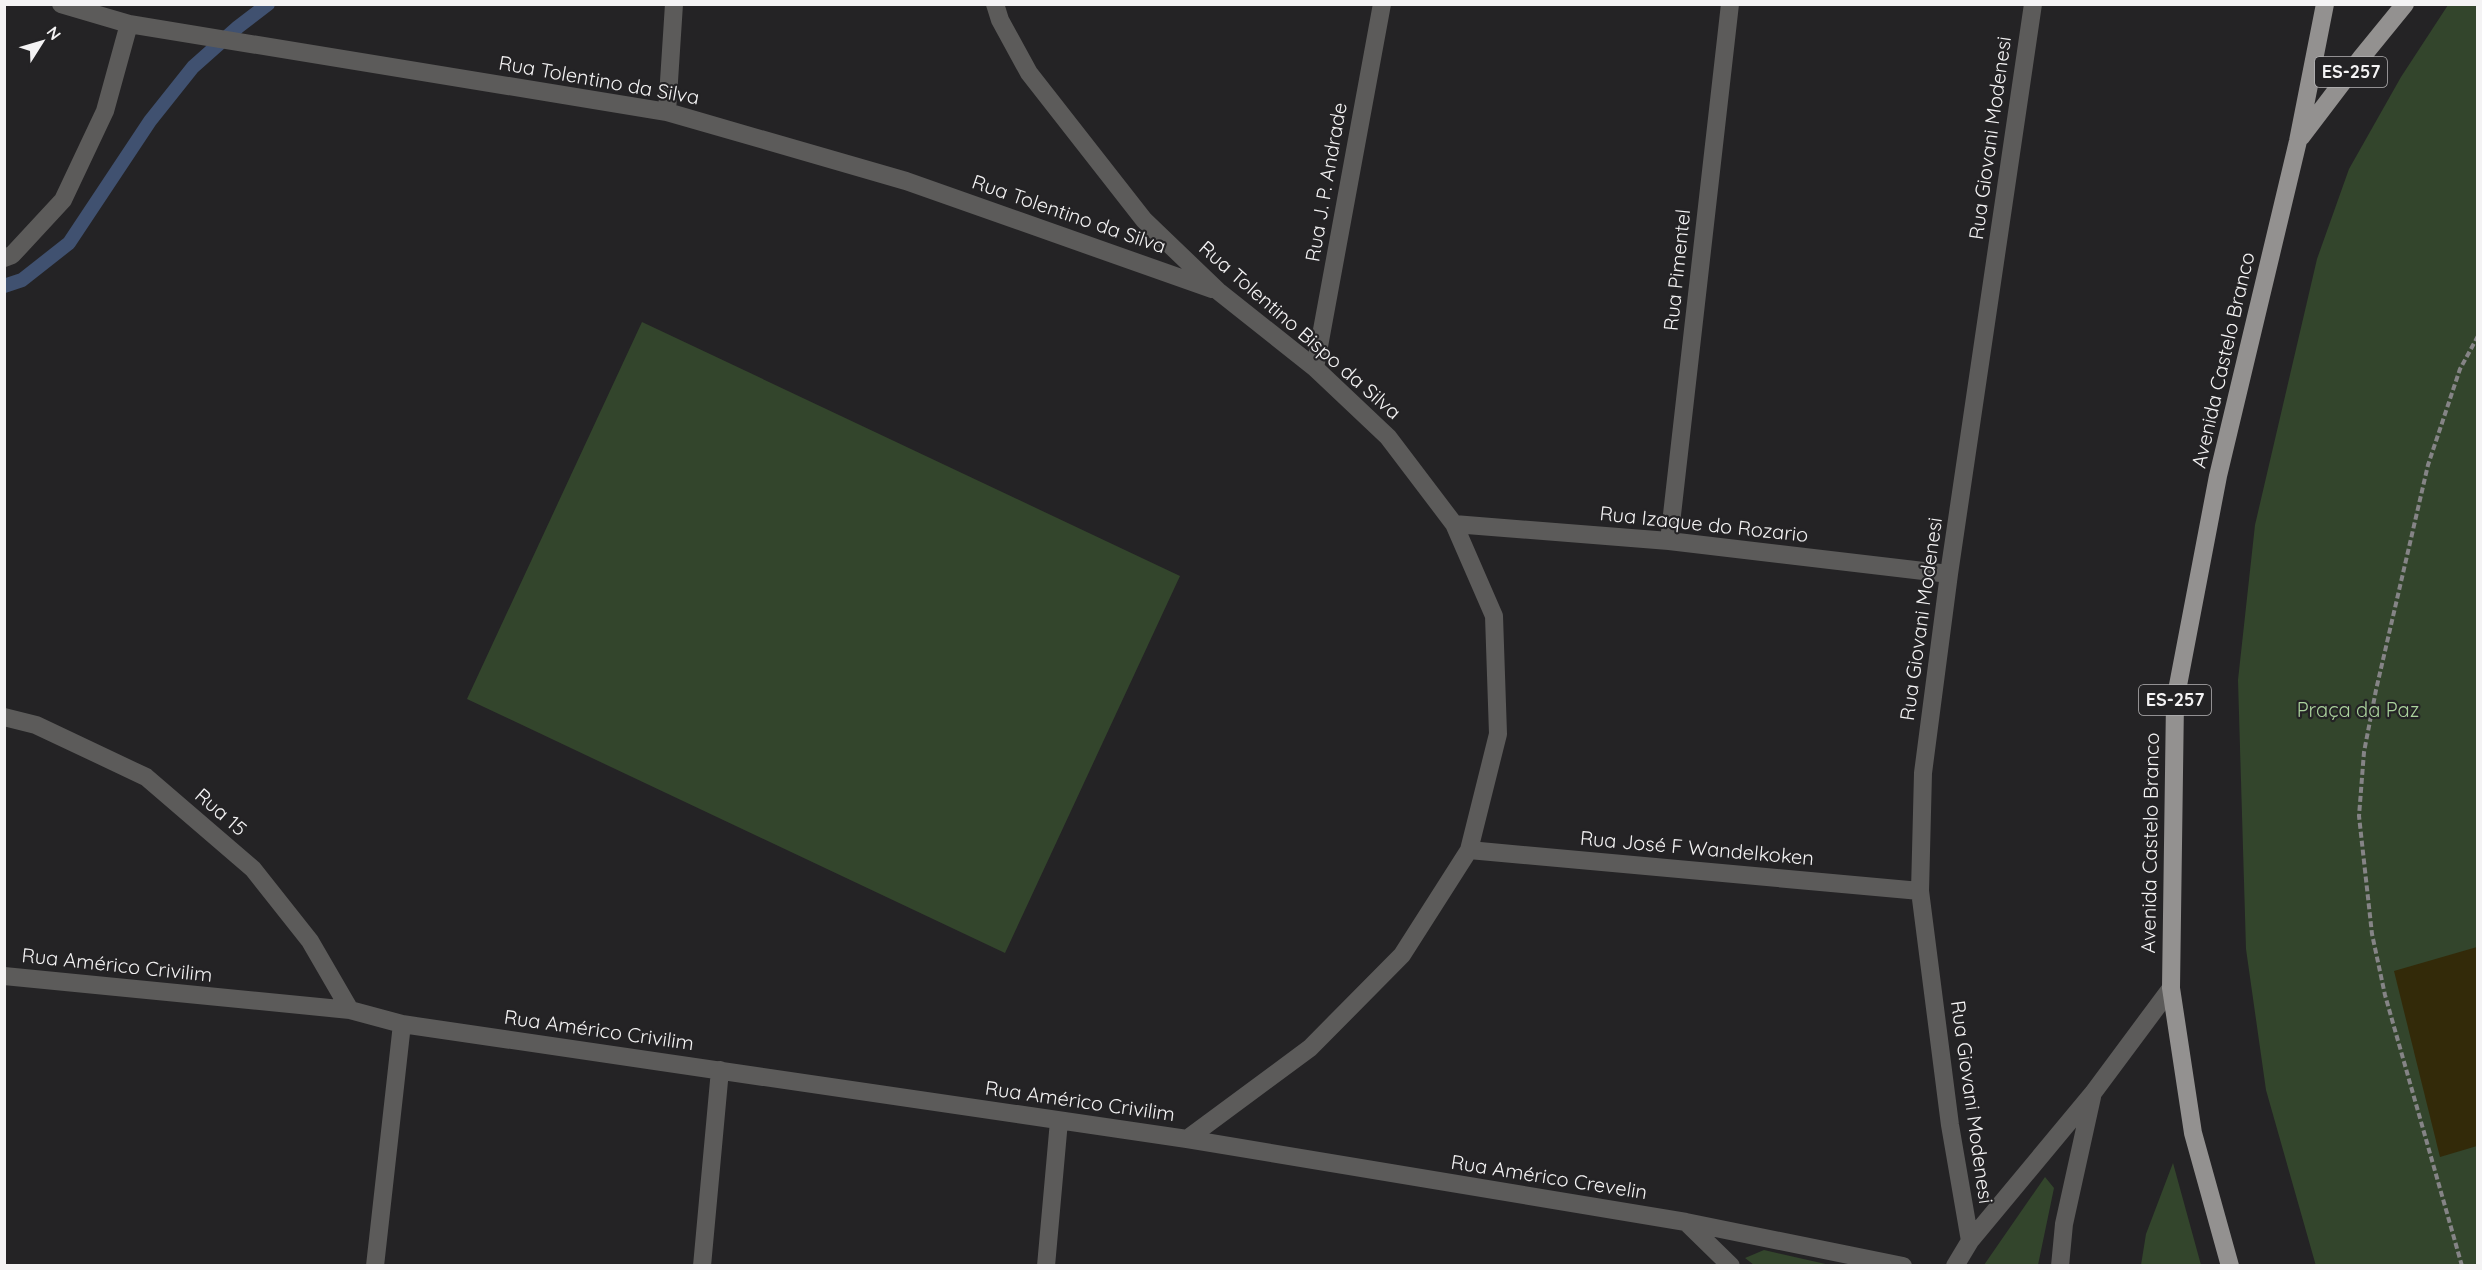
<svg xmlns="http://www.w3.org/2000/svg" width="2482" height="1270" font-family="Quicksand,sans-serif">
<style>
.green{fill:#33452c}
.sand{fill:#332a09}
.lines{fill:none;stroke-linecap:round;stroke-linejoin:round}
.stream{stroke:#405170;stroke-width:14}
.path{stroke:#858486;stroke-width:4;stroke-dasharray:6 3;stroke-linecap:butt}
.street{stroke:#5c5b5a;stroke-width:18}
.primary{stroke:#939190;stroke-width:18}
.labels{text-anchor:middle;stroke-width:4.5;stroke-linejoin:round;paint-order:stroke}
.shield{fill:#242325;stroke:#b6b5b6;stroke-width:1.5}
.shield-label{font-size:18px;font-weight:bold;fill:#f4f3f4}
.street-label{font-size:20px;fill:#f4f3f4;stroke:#242325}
.park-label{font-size:20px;fill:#abd39d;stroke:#242325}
</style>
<rect width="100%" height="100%" fill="#242325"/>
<path class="green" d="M2448,5H2477V1265L2316,1266L2266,1090L2246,949L2238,680L2255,525L2317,259L2349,169L2401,77Z
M642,322L1180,576L1005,953L467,699Z
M2173,1163L2201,1265H2141L2146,1234Z
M2045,1177L2054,1188L2038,1265H1984Z
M1764,1250L1830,1265H1754L1745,1258Z"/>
<path class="sand" d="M2477,947V1146L2440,1157L2394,971Z"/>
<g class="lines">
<path class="stream" d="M4,286L22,280L69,243L150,121L193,67L238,27L268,4"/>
<path class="path" d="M2462,1266L2385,995L2372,934L2359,816L2364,752L2376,690L2428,465L2460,369L2478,336"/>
<path class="street" d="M61,4L129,24L667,112L906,181L1212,289
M995,4L1000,20L1029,73L1144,220L1218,291L1315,368L1388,437L1454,524L1494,616L1498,734L1469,850L1402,955L1310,1048L1187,1139
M667,112L674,4
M4,258L12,255L63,200L105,111L129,24
M1315,368L1382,4
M1454,524L1669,541L1949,574
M1669,541L1730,4
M4,717L36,725L146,777L253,869L310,941L350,1010
M1469,850L1920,891
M4,976L350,1010L402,1024L1187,1139L1686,1222L1903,1266
M1686,1222L1731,1266
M1970,1241L1950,1125L1920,891L1923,773L1949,574L2033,4
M375,1266L402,1024
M702,1266L720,1070
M1046,1266L1059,1121
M1955,1266L1970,1241L2093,1093L2171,988
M2060,1266L2064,1224L2092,1097"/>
<path class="primary" d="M2301,137L2361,58L2405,4
M2230,1266L2193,1133L2171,988L2175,701L2218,476L2298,141L2325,4"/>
</g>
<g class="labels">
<g class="shield">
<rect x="2315" y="57" width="72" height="30" rx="4.5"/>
<rect x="2139" y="685" width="72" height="30" rx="4.5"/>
</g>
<g class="shield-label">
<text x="2351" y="78">ES-257</text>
<text x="2175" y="706">ES-257</text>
</g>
<g class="street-label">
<text transform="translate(599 80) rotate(10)" y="7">Rua Tolentino da Silva</text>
<text transform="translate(1990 138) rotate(-82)" y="7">Rua Giovani Modenesi</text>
<text transform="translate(1326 182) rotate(-80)" y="7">Rua J. P. Andrade</text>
<text transform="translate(1069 214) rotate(19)" y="7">Rua Tolentino da Silva</text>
<text transform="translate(1677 270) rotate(-84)" y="7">Rua Pimentel</text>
<text transform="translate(1300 330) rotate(41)" y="7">Rua Tolentino Bispo da Silva</text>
<text transform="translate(2223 360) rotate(-77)" y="7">Avenida Castelo Branco</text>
<text transform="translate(1704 524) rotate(6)" y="7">Rua Izaque do Rozario</text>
<text transform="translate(1921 619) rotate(-82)" y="7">Rua Giovani Modenesi</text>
<text transform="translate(221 812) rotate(41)" y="7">Rua 15</text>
<text transform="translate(2150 843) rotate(-89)" y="7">Avenida Castelo Branco</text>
<text transform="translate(1697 848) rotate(5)" y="7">Rua José F Wandelkoken</text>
<text transform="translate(117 965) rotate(6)" y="7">Rua Américo Crivilim</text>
<text transform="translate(599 1030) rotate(8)" y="7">Rua Américo Crivilim</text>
<text transform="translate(1080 1101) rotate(8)" y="7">Rua Américo Crivilim</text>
<text transform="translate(1972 1102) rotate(82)" y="7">Rua Giovani Modenesi</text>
<text transform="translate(1549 1177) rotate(9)" y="7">Rua Américo Crevelin</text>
</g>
<g class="park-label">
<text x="2358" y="717">Praça da Paz</text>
</g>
</g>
<rect width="2482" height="1270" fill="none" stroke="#f4f3f4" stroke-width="12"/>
<g transform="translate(42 42) rotate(53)" stroke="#242325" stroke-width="4.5" paint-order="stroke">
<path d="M0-4.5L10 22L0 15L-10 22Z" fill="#f4f3f4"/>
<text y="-9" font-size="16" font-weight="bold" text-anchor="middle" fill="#f4f3f4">N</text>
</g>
</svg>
